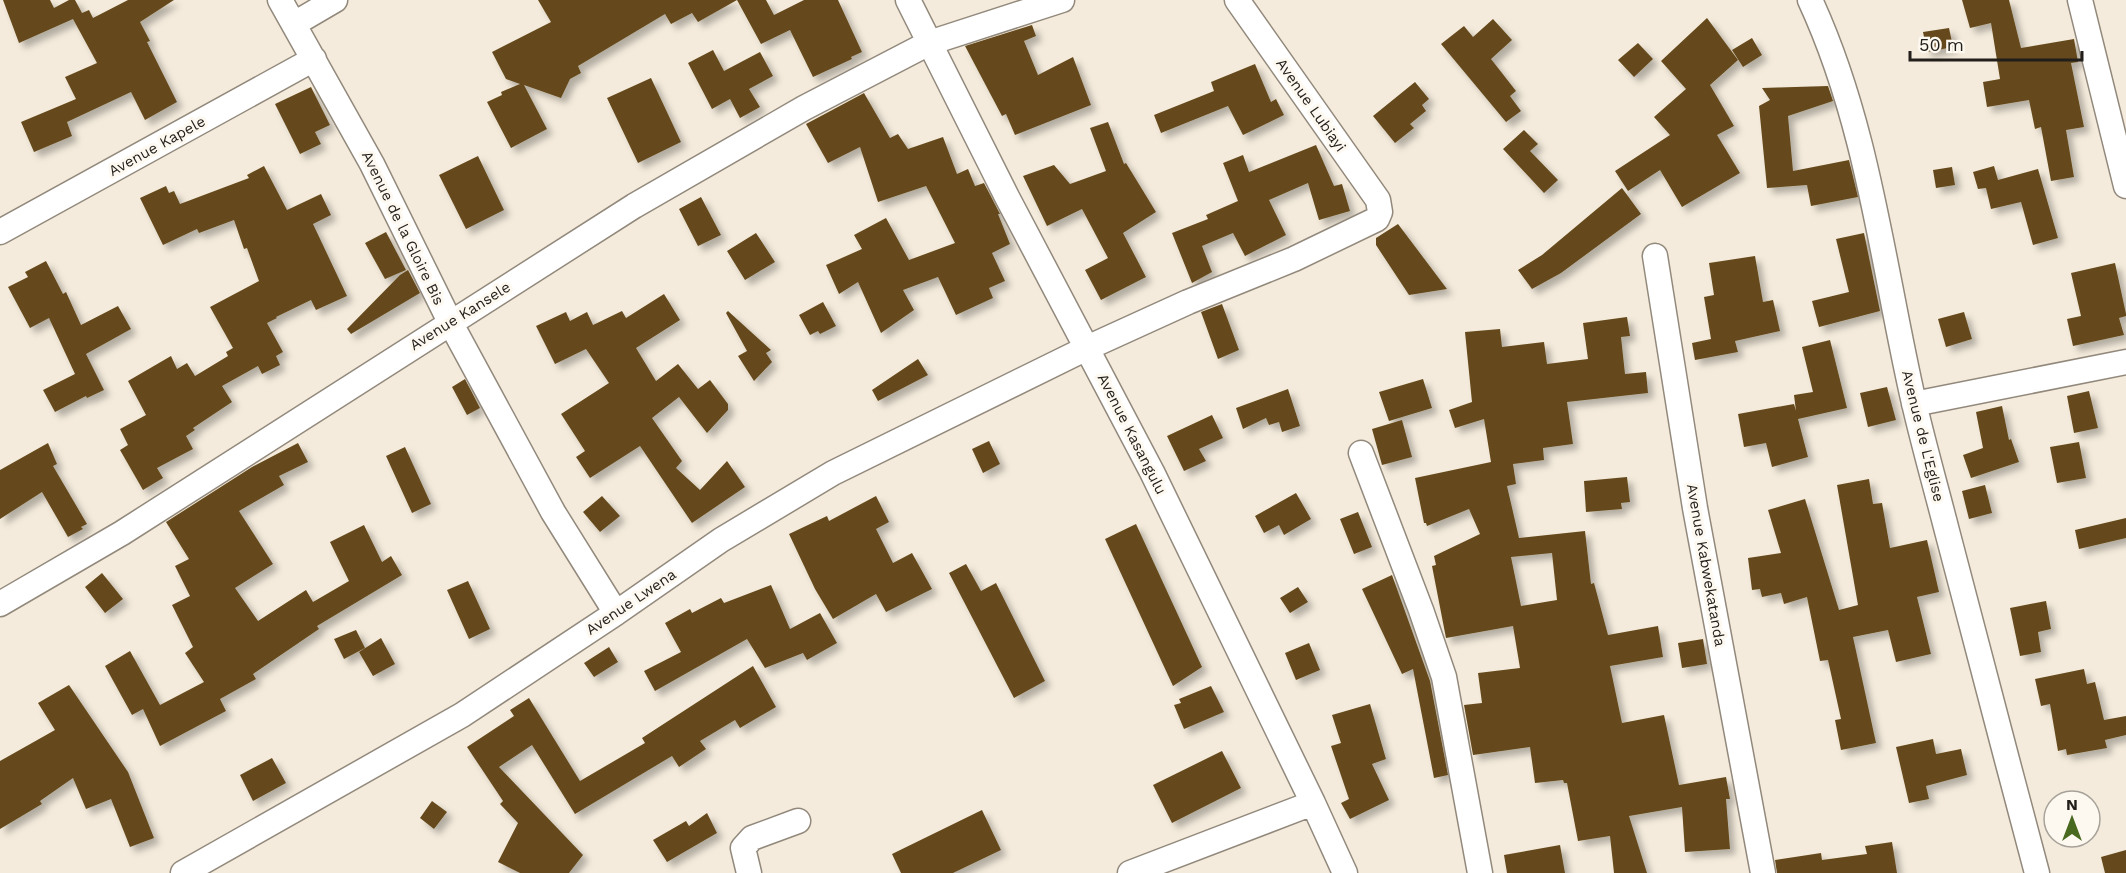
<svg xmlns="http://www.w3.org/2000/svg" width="2126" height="873" font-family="'Work Sans',sans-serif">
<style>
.building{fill:#654a1b;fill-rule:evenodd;filter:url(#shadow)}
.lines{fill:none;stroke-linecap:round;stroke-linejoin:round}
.minor-casing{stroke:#92897c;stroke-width:27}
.minor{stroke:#fff;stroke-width:24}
.labels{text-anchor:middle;stroke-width:6;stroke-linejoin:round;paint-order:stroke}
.street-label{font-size:15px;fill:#221f1a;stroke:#fef9f0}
</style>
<defs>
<filter id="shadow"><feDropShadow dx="5.5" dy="5.5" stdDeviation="3" flood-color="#0004"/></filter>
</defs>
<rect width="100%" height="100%" fill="#f4ebdc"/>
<path class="building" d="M3,0H50L54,8L69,0H75L82,13L89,10L93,18L128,0H174L140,22L150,41L147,42L177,102L145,120L131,92L67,122L72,136L34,152L21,122L76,99L65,77L97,63L73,19L19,43Z
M538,0H766L774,15L804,0H838L862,52L851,57L852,59L813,77L790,30L761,44L737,0L698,22L692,13L671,24L665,14L578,66L581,73L570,79L561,98L524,85L547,129L511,148L487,102L502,95L501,92L520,84L506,79L492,52L551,22Z
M1962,0H2009L2021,48L2074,39L2078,62L2071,63L2084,127L2066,130L2074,177L2051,181L2041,127L2035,129L2029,100L1987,107L1983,82L2000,79L1991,23L1970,28Z
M1707,18L1738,60L1710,85L1734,126L1717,135L1740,173L1682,207L1660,170L1628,191L1615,171L1670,135L1654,117L1686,89L1661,61Z
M1493,19L1512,40L1491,59L1516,91L1510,96L1521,111L1506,122L1441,44L1464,26L1473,37Z
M1032,25L1036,36L1024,41L1038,75L1073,57L1091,105L1015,135L1006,114L1002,116L965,46Z
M1949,28L1953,47L1927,52L1923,32Z
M1752,38L1762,55L1743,67L1732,50Z
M1638,43L1653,59L1634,77L1618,60Z
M713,50L724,71L760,52L773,76L749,89L760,107L740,118L730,99L712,109L688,63Z
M1255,64L1271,102L1276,99L1284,115L1243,135L1228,106L1161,133L1154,115L1214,91L1211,82Z
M651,78L681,142L638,163L607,98Z
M1415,82L1429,99L1422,105L1426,111L1410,124L1414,128L1395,143L1373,116Z
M1828,86L1833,101L1788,116L1793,171L1849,160L1858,197L1811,206L1807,185L1767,188L1759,106L1770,100L1762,88Z
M311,87L330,125L315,132L321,144L300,154L275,104Z
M864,93L890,138L898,134L908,149L943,137L957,174L968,169L975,186L984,183L1000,214H998L1010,244L992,253L1005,281L989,288L993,298L956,315L938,277L903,290L914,310L881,333L858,282L839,294L826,265L862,249L854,235L886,218L909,260L955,243L926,186L878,202L860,147L828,163L806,124Z
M1108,122L1124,164L1126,163L1156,212L1123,233L1146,277L1101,300L1085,270L1108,258L1082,209L1047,226L1023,176L1054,165L1070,184L1106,171L1090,128Z
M1524,130L1538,144L1530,151L1558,180L1544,193L1503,149Z
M1316,145L1334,186L1342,184L1350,211L1319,220L1308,183L1269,200L1286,235L1245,256L1233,233L1202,246L1212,272L1192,283L1172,233L1208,219L1206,215L1238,201L1223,163L1243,155L1249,172Z
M478,156L504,210L466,229L439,175Z
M264,166L287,210L321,194L331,215L313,224L347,296L316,310L311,300L276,317L277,318L267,323L283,352L276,356L280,365L262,374L258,366L222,386L232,402L193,428L195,430L186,436L193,449L157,468L163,478L143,490L120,450L128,445L120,429L146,415L128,381L171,356L177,369L187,363L195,376L228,356L226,352L233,348L210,307L259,281L247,248L244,249L234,220L199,233L197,229L163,245L140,198L166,186L169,193L174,191L180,204L249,178L247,175Z
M1994,166L1998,180L2038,169L2058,238L2033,245L2021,202L1991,209L1986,188L1978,189L1973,172Z
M1952,167L1955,185L1936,188L1933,170Z
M1622,188L1641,214L1561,273L1532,289L1518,270L1542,255Z
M701,197L721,235L698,246L679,209Z
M1398,224L1447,289L1409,295L1376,245V238Z
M386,232L406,270L385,279L365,243Z
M756,233L775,262L745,280L727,251Z
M1864,233L1880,311L1819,327L1812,301L1849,292L1836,239Z
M1755,256L1763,302L1773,300L1780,331L1735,341L1738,352L1695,360L1692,343L1711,339L1704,297L1714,295L1709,263Z
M46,261L63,294L66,292L81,325L118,306L131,329L86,354L104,390L87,398L86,396L55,412L43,390L75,374L49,318L30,328L8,287L28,277L25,272Z
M2115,263L2126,314V316L2119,318L2124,335L2073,346L2067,319L2081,316L2071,273Z
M408,270L420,293L351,334L347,329L400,275Z
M664,294L680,320L636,348L656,381L678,364L698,389L710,380L728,404V410L707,433L679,397L652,418L682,461L676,468L700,490L727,461L745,487L692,523L640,446L590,478L576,457L585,451L561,414L609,383L586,349L555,364L536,326L566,312L570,321L587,312L593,325L622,311L626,318Z
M823,302L836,326L820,334L818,331L810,335L799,315Z
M1222,304L1239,350L1218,359L1201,312Z
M728,311L771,350L766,353L772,362L754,381L738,356L747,351L726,313Z
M1964,312L1972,339L1946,347L1938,319Z
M1627,317L1630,336L1621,337L1625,374L1646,372L1648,393L1567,402L1573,444L1543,448L1544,460L1513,464L1516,484L1507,486L1519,538L1585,531L1591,584L1594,583L1608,635L1658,626L1663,657L1610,666L1622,723L1664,715L1679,785L1726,777L1730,799H1726L1730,849L1685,852L1682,807L1629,816L1647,873H1614L1610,836L1578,841L1567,783H1564L1563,780L1535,783L1530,747L1473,755L1464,705L1482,703L1478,673L1520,668L1513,626L1446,638L1432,566L1436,565L1434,556L1480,534L1469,509L1427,526L1426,523H1424L1415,478L1491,462L1484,419L1455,428L1449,410L1472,402L1465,332L1500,329L1502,347L1544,342L1547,364L1588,359L1583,323ZM1552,553L1557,600L1521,606L1511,557Z
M1830,340L1847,408L1798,419L1808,457L1772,467L1766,443L1744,447L1738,414L1794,404L1796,411L1794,395L1813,392L1802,347Z
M918,359L928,375L878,401L872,390Z
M465,379L480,408L467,415L452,387Z
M1423,379L1432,408L1389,421L1379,392Z
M1887,387L1896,420L1868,427L1860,393Z
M1288,389L1300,426L1282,432L1279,422L1269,425L1266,418L1243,429L1236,408Z
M2089,391L2098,428L2074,433L2067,396Z
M2002,406L2009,440L2011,439L2019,462L1971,478L1963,455L1983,448L1976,412Z
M1212,415L1223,438L1199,449L1206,461L1184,471L1167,436Z
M1402,420L1412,457L1382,465L1372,429Z
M989,441L1000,464L983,473L972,449Z
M2079,442L2086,478L2057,483L2050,447Z
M48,443L57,464L53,466L87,524L81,527L83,529L68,537L42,492L0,519V470Z
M298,443L308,462L279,476L284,485L239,511L273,564L235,588L258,621L306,590L313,602L349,581L330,542L364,525L382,562L391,556L402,575L317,626L319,629L253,674L256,679L220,699L226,711L160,746L143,709L132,715L105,666L130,651L160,705L204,682L185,653L193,647L172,605L190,596L175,566L189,559L166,522L252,467Z
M405,447L431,504L412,513L386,456Z
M1627,477L1630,502L1621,503L1622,509L1586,512L1584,481Z
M1869,479L1873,504L1882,503L1890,548L1927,540L1939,592L1917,597L1931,654L1896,662L1888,630L1853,637L1876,743L1841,750L1835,720L1841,719L1828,660L1820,661L1807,597L1784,604L1781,593L1762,597L1760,589L1752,590L1748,558L1781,553L1768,510L1805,499L1839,610L1858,605L1837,485Z
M1985,485L1992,513L1969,519L1962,491Z
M1296,493L1311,519L1284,535L1279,525L1264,533L1255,516Z
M602,496L620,516L600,532L583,512Z
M876,496L889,522L876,529L893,563L912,553L932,589L886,612L876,594L833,619L815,589L789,534L827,516L829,521Z
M1358,512L1372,547L1354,554L1340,519Z
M2126,518V538L2079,549L2075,530Z
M1136,524L1202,667L1173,686L1105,539Z
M966,564L981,591L996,583L1045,681L1014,698L949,573Z
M102,573L123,599L105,613L85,587Z
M1392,575L1430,681L1448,775L1434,778L1413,669L1402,674L1362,589Z
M468,581L490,629L469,639L447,590Z
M771,585L790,629L820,613L837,643L807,660L803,653L765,668L747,639L655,691L644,671L681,652L665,623L690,609L692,613L721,598L724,603Z
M1298,587L1308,602L1290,613L1280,598Z
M2046,601L2051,629L2038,632L2041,652L2020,656L2010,608Z
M356,630L365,648L344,659L334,639Z
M381,638L395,664L373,676L359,652Z
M1703,639L1707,664L1682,668L1678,643Z
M1309,643L1320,670L1296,680L1285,653Z
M609,647L618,662L594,677L584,663Z
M753,666L776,707L740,728L735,720L700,741L706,749L679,767L672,756L575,814L532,745L499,767L583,855L569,873H520L498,862L518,823L500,804L503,801L467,747L514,716L510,710L529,698L580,781L645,743L642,738Z
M2084,669L2087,684L2095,682L2104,720L2126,716V735L2105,740L2107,748L2067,755L2066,749L2058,751L2050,704L2041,706L2035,679Z
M69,685L128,772L154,838L130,847L111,799L86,809L73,778L40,801L42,804L0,829V761L55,730L38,703Z
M1211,686L1224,712L1184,729L1174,705L1181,703L1179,699Z
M1370,704L1386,759L1372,764L1389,800L1350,819L1341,803L1349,799L1331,746L1341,743L1332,715Z
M1933,739L1936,754L1961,749L1967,775L1926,786L1929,799L1909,803L1896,747Z
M1222,751L1241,788L1172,823L1153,785Z
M272,758L286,783L253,801L240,775Z
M432,801L447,812L434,829L420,818Z
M982,810L1001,850L953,873H901L892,854Z
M707,813L717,833L667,862L653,840L686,821L689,826Z
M1892,842L1897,873H1777L1775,860L1821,853L1822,860L1867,854L1865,846Z
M1560,845L1565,873H1507L1504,855Z
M2126,850V873H2105L2101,857Z"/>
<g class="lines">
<defs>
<path id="minor" d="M280,0L372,164L450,322L553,512L616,613
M908,0L1007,197L1152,472L1313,803L1345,873
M1810,0C1869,127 1883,268 1914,403C1924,446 1936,488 1947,531C1976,645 2007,759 2037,873
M2080,0L2126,186
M294,24L335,0
M0,232L314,59
M1655,256L1695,508L1763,873
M1914,404L2126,362
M1361,453L1421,610L1444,677L1480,873
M0,604L122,533L634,206L804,108L929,43L1062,0
M183,873L462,715L616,613L721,540L833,473L1087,348L1188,302L1294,259L1377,219L1380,212L1378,200L1237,0
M749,873L743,848L752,838L798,821
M1130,873L1313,803"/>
</defs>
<use href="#minor" class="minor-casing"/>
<use href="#minor" class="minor"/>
</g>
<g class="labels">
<g class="street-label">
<text transform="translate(1311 105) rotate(55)" y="5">Avenue Lubiayi</text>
<text transform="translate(157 146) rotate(-29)" y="5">Avenue Kapele</text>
<text transform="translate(403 228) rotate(64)" y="5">Avenue de la Gloire Bis</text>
<text transform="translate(460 316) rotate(-32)" y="5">Avenue Kansele</text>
<text transform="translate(1132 434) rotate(63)" y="5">Avenue Kasangulu</text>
<text transform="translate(1923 436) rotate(76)" y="5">Avenue de L'Eglise</text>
<text transform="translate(1706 565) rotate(80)" y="5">Avenue Kabwekatanda</text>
<text transform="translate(631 602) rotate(-34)" y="5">Avenue Lwena</text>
</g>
</g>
<g transform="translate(2072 819)"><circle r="28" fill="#fef9f0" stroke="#a6a29a" stroke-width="1.5"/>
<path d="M0-4.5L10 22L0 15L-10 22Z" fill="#48691f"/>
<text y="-9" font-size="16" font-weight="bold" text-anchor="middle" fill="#221f1a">N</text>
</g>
<path d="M1910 51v9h172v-9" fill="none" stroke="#221f1a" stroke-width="3"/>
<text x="1919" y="51" font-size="18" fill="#221f1a" stroke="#fef9f0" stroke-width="4.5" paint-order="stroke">50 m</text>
</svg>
